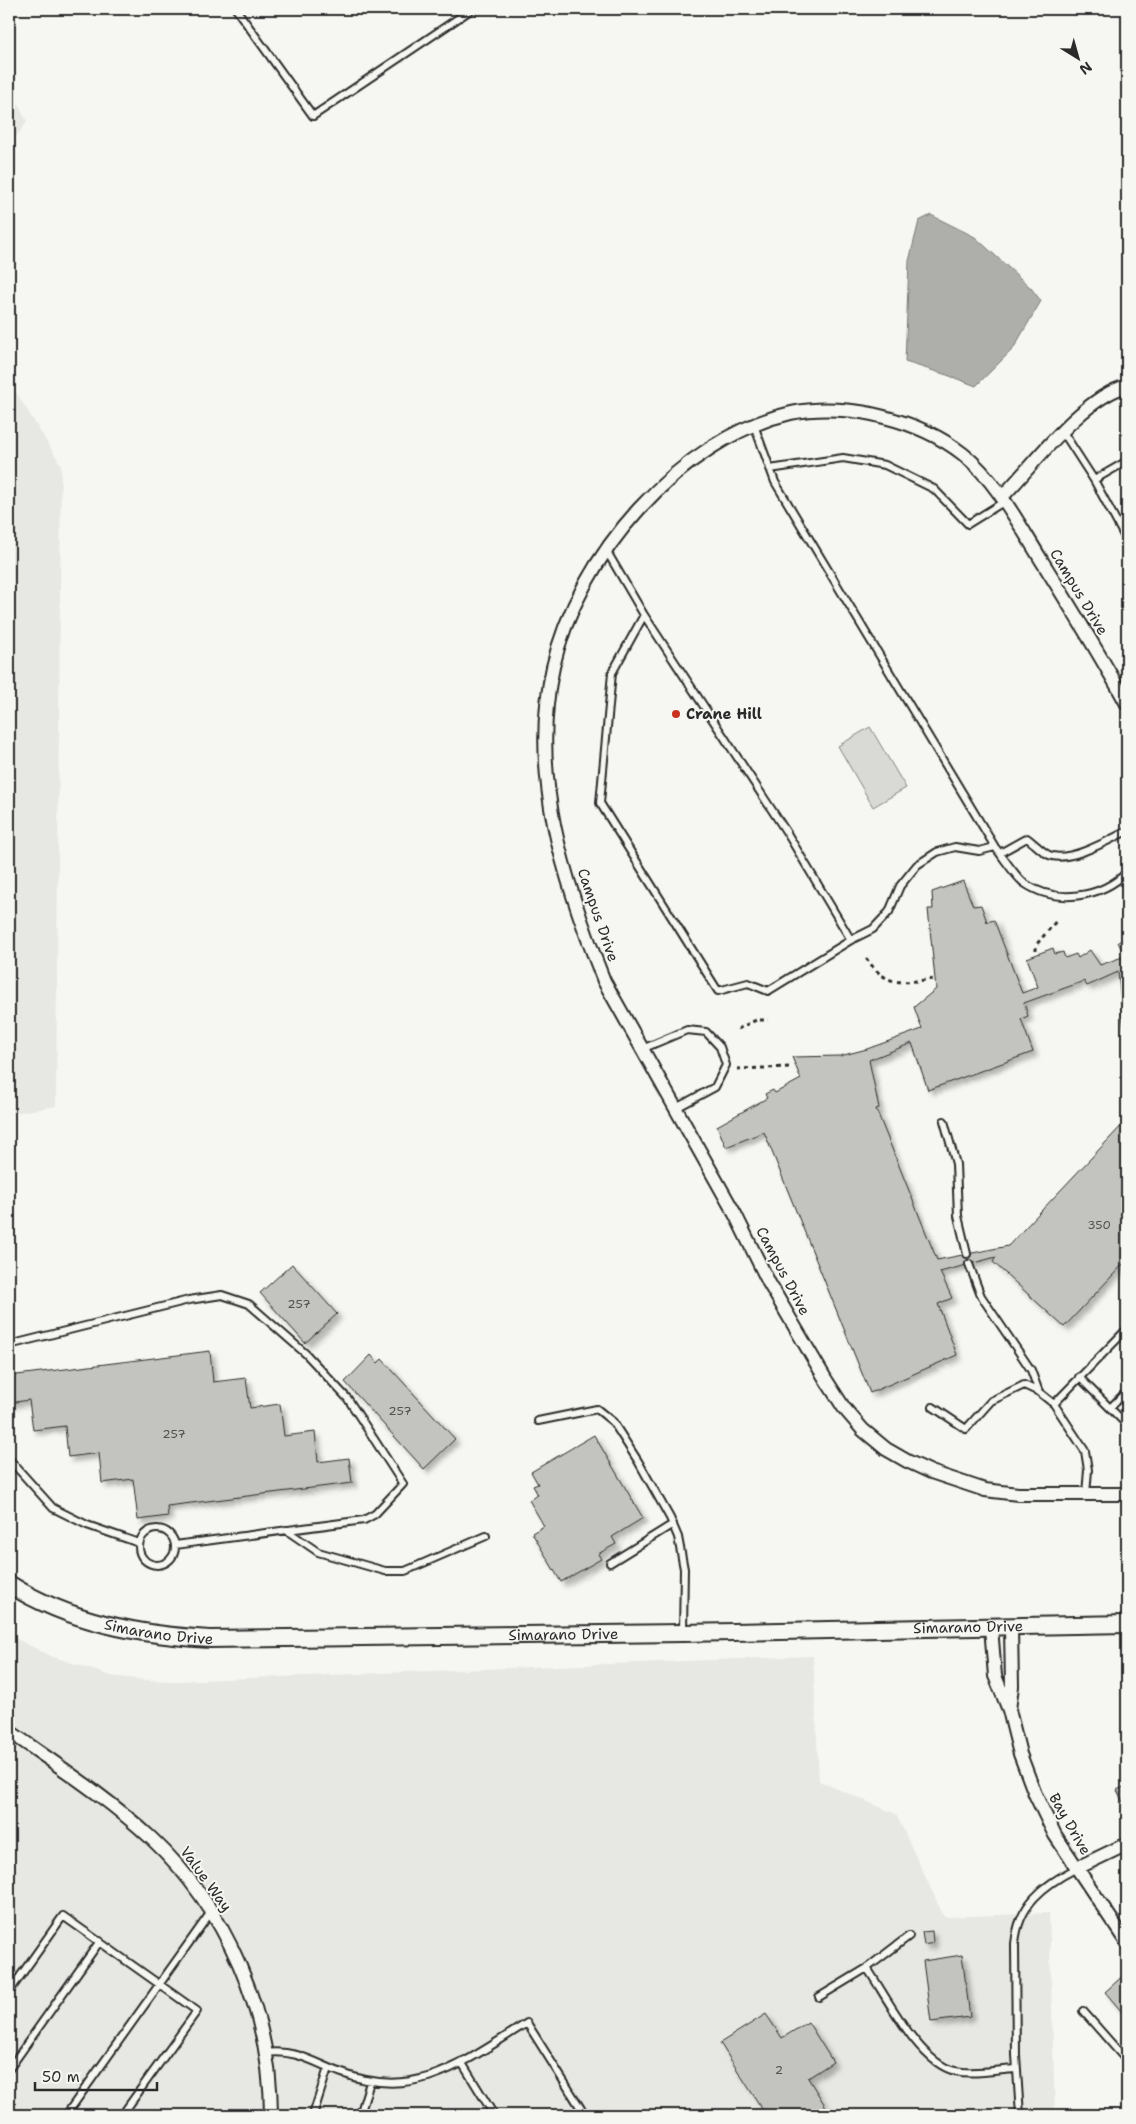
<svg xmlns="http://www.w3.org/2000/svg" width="1136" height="2124" font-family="'Shantell Sans',sans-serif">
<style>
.built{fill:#e7e7e3}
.green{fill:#d9d9d5;stroke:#828280}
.water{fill:#aeaeab;stroke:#7a7a78}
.building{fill:#c3c3c0;stroke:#2b2b2b;filter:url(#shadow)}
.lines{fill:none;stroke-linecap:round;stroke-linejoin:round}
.service-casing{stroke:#2b2b2b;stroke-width:10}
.minor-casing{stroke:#2b2b2b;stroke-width:16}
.tertiary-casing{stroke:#2b2b2b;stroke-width:20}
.path{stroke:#2b2b2b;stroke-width:3;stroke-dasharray:4 4;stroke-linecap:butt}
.service{stroke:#f6f6f2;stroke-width:6}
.minor{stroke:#f6f6f2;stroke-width:12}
.tertiary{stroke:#f6f6f2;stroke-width:16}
.poi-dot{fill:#c8321e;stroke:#f6f6f2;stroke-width:2}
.labels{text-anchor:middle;stroke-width:4;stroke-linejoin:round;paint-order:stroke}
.number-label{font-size:12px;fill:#515150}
.street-label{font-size:15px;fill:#2b2b2b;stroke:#f6f6f2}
.poi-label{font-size:15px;font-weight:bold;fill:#2b2b2b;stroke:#f6f6f2;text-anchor:start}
</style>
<defs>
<filter id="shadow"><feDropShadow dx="4.5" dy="4.5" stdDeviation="2.5" flood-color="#0004"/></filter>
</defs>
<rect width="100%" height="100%" fill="#f6f6f2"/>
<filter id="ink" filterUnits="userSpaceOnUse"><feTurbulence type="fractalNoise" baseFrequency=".02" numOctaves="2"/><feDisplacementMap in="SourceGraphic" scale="10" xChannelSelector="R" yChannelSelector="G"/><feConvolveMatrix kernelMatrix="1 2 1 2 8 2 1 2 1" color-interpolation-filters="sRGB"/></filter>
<g filter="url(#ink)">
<path class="built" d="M9,84L27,122L9,146Z
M9,381L61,465L56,1106L9,1114Z
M9,1635L51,1656L111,1676L145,1680L176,1681L813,1656L819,1781L896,1814L944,1917L1049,1913L1055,2115H9Z"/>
<path class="green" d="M870,727L906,788L873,807L838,746Z"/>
<path class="water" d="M931,215L975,237L1031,288L1041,301L1013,349L976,386L947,375L905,362L909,261L919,221Z"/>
<path class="building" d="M963,881L973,906L981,905L987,922L994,920L1022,993L1038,987L1027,958L1053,948L1055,954L1063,952L1065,958L1076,954L1078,958L1090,950L1100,965L1125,956L1118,942L1127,937V1061L1118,972L1087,986L1084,981L1024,1003L1028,1016L1021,1019L1033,1052L928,1090L912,1043L869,1060L879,1108L876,1109L937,1260L1008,1246L1125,1122L1127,1124V1260L1064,1327L993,1262L996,1257L940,1272L952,1298L938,1304L957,1355L870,1393L764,1132L726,1147L717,1126L767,1098L765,1094L773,1090L775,1093L801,1079L792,1057L840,1056L867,1049L922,1029L914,1007L936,989L928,909H933L932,892Z
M292,1264L337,1314L305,1343L260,1293Z
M210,1351L213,1382L246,1378L250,1408L280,1404L284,1436L315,1432L318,1462L349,1458L352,1483L167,1506L168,1516L138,1520L133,1479L102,1483L99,1453L68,1457L65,1426L33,1430L29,1400L9,1403V1376Z
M371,1355L378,1363L382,1359L455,1439L424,1469L345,1382Z
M594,1435L643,1518L612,1537L616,1544L598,1554L601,1559L561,1582L532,1533L544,1526L529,1500L538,1495L533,1486L538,1484L531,1472Z
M1127,1785V1810L1117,1790Z
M932,1931L933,1943L924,1945L922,1932Z
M962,1955L970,2017L931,2022L923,1961Z
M1127,1972V2018L1105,1992Z
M766,2014L782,2038L808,2022L833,2062L808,2078L831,2115H766L720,2043Z"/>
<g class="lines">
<defs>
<path id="service" d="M236,9L313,116L472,9
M754,425L775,482L995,847C1003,857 1015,876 1024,883C1056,905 1101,898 1127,872
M1063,432L1094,480L1127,541
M770,469L843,458L885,465L934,489L968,524L1005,501
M1094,480L1127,461
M606,550L644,615L612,673L600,803L718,991L748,983L768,991L851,940L787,833L644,615
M1000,853L1027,838C1034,843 1042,852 1049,855C1070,863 1109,840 1127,831
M851,940L873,929L889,912L900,886L917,865L937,852L955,847L979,851L995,847
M642,1049L687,1030L706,1032L720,1047L726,1065L715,1087L676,1108
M944,1121L956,1164L958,1216L967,1254
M969,1264L981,1296L1031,1370L1039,1392
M9,1345L189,1300L222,1295L249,1304L306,1354L348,1399L403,1484L375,1514L364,1520L175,1545
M1079,1377L1127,1425
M933,1407L966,1429L991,1401L1024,1385L1039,1392L1054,1404
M1110,1408L1127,1391
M538,1421L597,1409L613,1422L638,1461L670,1518L678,1537L684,1569L683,1632
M9,1459L53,1508L87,1525L139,1543
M1086,1494L1088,1470L1085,1451L1054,1404L1127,1329
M139 1547a18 18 0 1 1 36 0a18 18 0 1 1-36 0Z
M286,1530L318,1552L385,1571H405L486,1536
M610,1563L673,1524
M867,1968C887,1997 919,2063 955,2071C974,2075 997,2070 1016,2069
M9,1992L63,1916L197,2011L122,2115
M819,1997L867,1968L909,1936
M1083,2011L1127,2061
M266,2053C296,2049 315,2063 342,2073C417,2102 465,2061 527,2023L585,2115
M462,2063L494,2115
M9,2069L100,1941
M66,2115L211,1912
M313,2115L328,2068
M360,2115L370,2082
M1020,2115L1016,2055L1015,1944C1018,1905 1043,1885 1077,1868"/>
<path id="minor" d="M1002,497C1034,464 1083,397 1127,386
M1127,704C1100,654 1070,606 1040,558C1019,524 995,479 963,454C940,436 912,424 884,417C856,409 819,407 791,413C680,438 577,558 553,667C529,775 564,881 604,981L735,1214L769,1283L826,1380L844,1408L863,1430L886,1449L907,1461L931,1472L985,1490L1018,1494H1127
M991,1627L995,1676L1009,1710L1020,1754L1035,1794L1055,1835L1127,1943
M1009,1710L1012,1686L1011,1627
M9,1731C57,1765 108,1798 151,1838C226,1908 271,2012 271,2115
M1077,1868L1127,1844"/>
<g id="tertiary">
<path id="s1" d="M9,1584C69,1622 140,1635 210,1639L683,1633L1127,1624"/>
</g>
</defs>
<use href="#service" class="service-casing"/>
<use href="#minor" class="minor-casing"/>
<use href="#tertiary" class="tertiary-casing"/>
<path class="path" d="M1036,951V945L1057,920
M866,958C888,989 901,982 935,979
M738,1029L756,1020H768
M737,1069L791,1067"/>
<use href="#service" class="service"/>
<use href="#minor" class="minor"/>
<use href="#tertiary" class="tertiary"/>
</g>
</g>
<circle class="poi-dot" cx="676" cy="714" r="5"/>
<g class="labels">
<g class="number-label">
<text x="1099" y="1229">350</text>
<text x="299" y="1308">257</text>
<text x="400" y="1415">257</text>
<text x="174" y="1438">257</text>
<text x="779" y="2074">2</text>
</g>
<g class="street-label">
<text transform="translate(1079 592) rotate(59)" y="5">Campus Drive</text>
<text transform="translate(598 915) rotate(71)" y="5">Campus Drive</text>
<text transform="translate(783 1271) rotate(62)" y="5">Campus Drive</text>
<text dy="5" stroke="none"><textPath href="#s1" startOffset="969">Simarano Drive</textPath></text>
<text dy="5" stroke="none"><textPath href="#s1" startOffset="159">Simarano Drive</textPath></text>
<text dy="5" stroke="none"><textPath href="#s1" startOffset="564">Simarano Drive</textPath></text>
<text transform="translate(1070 1824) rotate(60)" y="5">Bay Drive</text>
<text transform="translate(206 1879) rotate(54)" y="5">Value Way</text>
</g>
<g class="poi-label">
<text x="686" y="719">Crane Hill</text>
</g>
</g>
<rect width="1136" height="2124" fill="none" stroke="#f6f6f2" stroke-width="30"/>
<rect x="15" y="15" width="1106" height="2094" fill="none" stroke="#2b2b2b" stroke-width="2" filter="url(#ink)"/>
<g transform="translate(1078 58) rotate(143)" stroke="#f6f6f2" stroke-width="4" paint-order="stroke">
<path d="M0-4L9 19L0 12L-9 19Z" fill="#2b2b2b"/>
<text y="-8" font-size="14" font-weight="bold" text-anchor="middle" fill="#2b2b2b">N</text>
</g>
<path d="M35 2082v8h122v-8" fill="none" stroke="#2b2b2b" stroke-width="2.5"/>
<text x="42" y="2082" font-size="15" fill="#2b2b2b" stroke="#f6f6f2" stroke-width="4" paint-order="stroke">50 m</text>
</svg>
